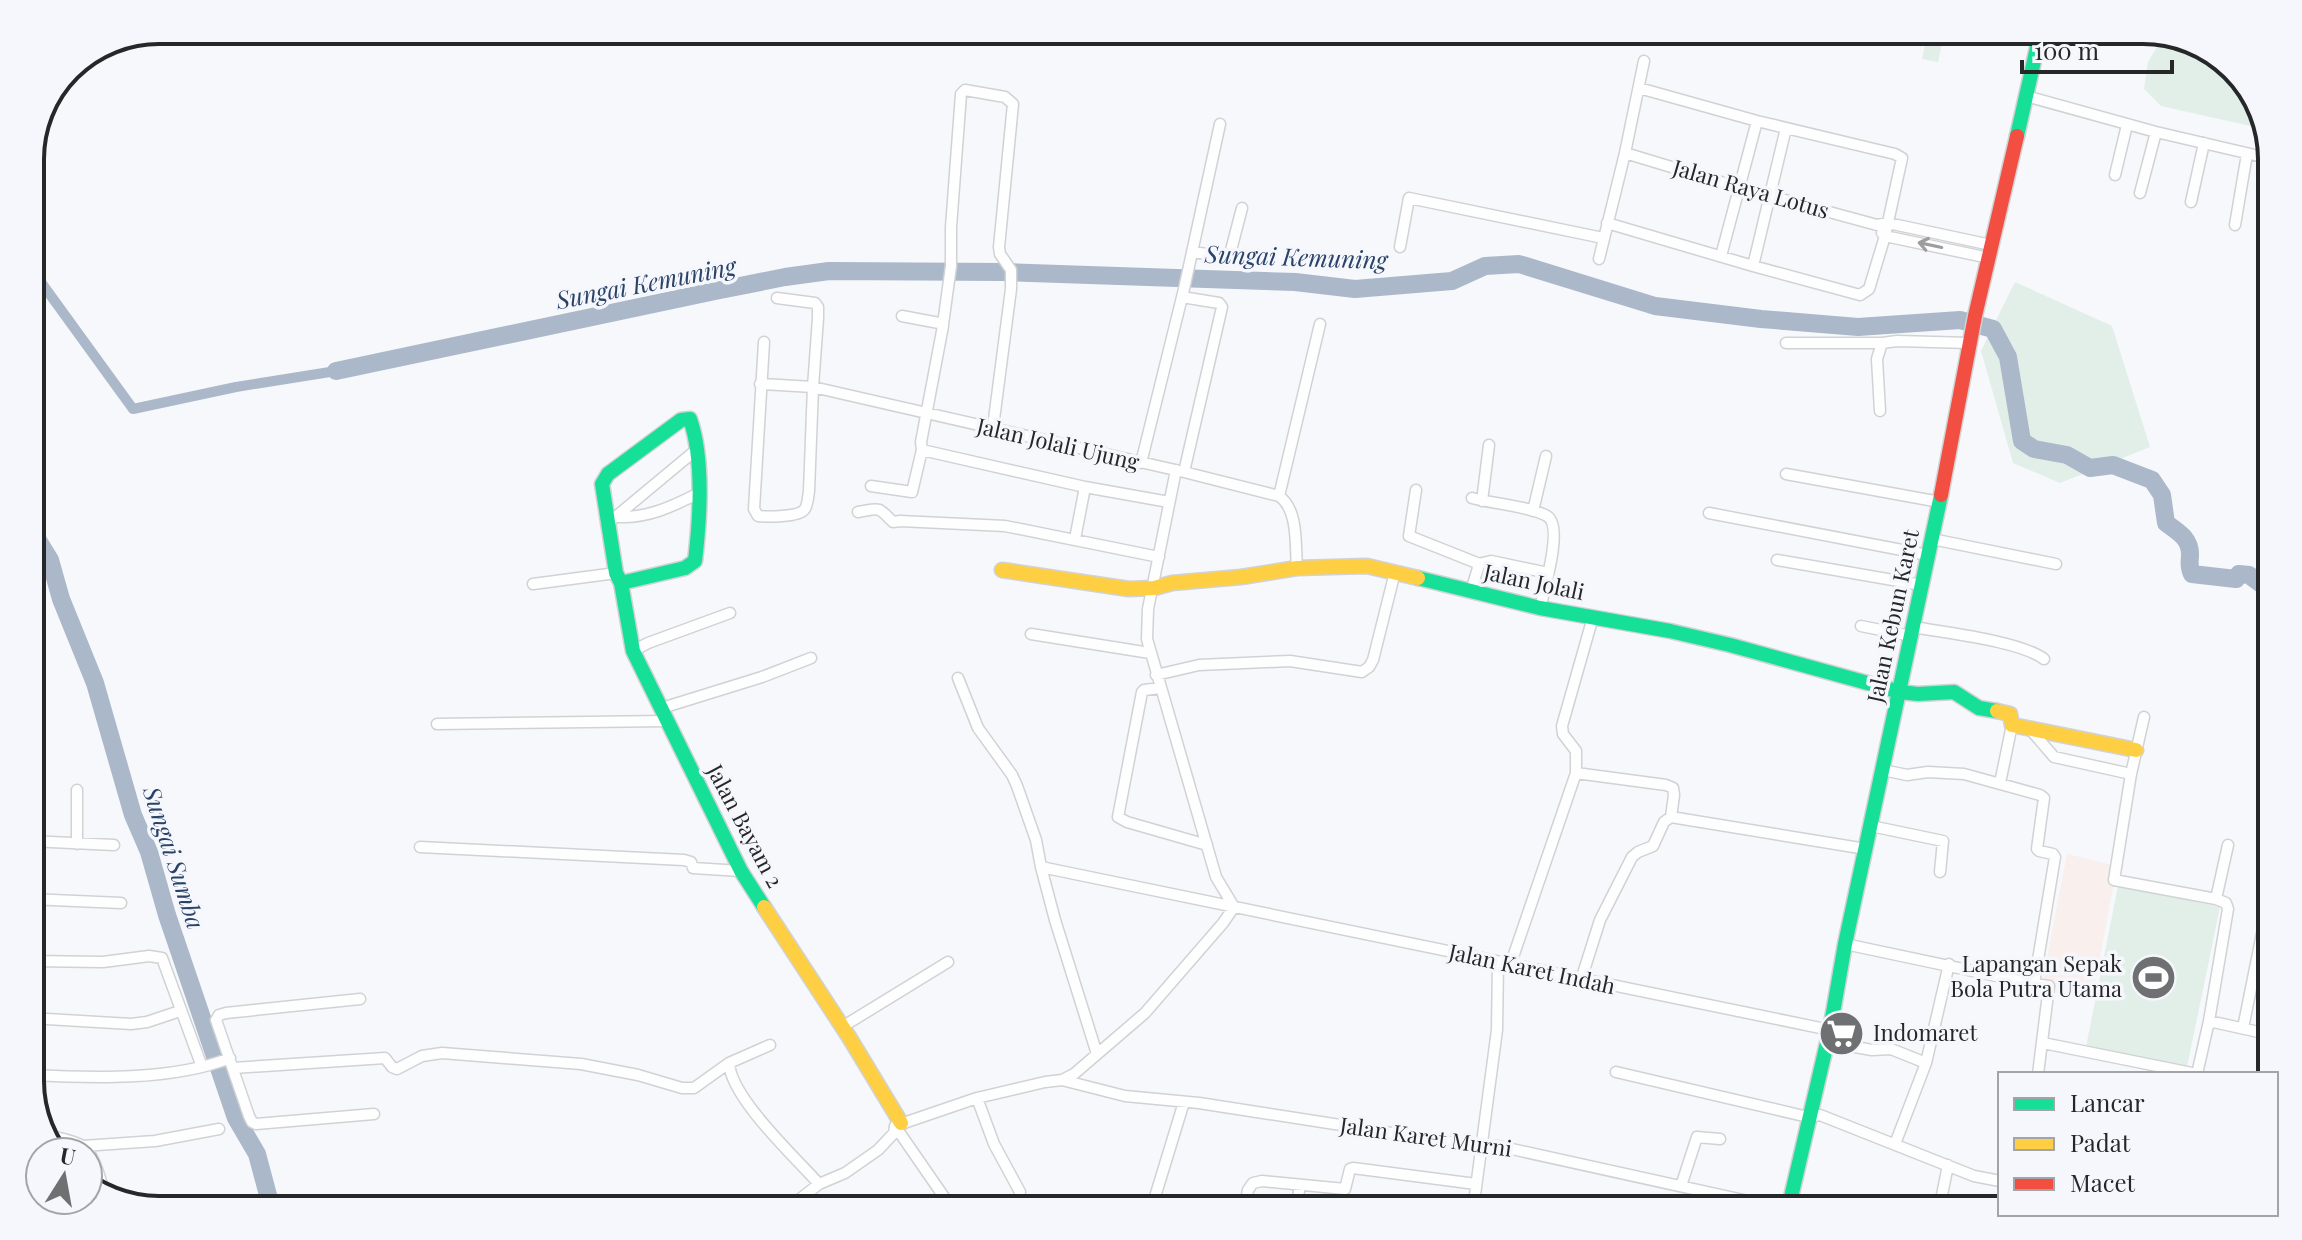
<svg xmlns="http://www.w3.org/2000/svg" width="2302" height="1240" font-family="'Playfair Display',serif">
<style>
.education{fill:#f9efed}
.green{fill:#e2eee8}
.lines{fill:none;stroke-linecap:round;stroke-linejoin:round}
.canal{stroke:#abb8c9;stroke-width:10}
.river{stroke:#abb8c9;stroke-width:18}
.street-casing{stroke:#d0d2d4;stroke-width:13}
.fast-casing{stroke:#d0d2d4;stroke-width:17}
.slow-casing{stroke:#d0d2d4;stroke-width:17}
.jam-casing{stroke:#d0d2d4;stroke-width:17}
.street{stroke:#fefefe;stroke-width:10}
.fast{stroke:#16e098;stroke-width:14}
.slow{stroke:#ffcf43;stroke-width:14}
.jam{stroke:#f24e42;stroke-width:14}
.oneway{stroke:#9d9d9e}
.labels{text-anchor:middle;stroke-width:7;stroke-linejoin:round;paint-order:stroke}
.street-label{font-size:22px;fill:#262729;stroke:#f5f7fc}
.poi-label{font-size:22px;fill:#262729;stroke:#f5f7fc;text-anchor:end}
.water-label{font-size:24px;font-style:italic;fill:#294267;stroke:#f5f7fc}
.rim{fill:none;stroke:#262729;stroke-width:4}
</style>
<rect width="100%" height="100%" fill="#f6f8fb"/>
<path class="education" d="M2067,854L2117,866L2092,1000L2041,990Z"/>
<path class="green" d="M1928,30H1945L1938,62L1922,59Z
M2164,35L2200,44L2250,88L2264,129L2161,106L2144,89L2148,62Z
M2015,282L2112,326L2150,447L2060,483L2013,463L1981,351Z
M2118,886L2220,907L2187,1067L2086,1047Z"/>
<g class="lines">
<path class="canal" d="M30,267L133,409L236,387L336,371"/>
<path class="river" d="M336,371L715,291L785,277L829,271L1004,272L1295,282L1355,289L1452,281L1485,266L1519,264L1655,306L1761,319L1858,327L1960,320L1993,329L2008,357L2022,441L2034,449L2067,455L2090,468L2113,465L2152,480L2162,495L2166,523C2177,531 2190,538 2190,554C2190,562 2188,566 2192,574L2236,579L2239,574L2249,575L2272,592
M30,520L34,534L50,560L61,599L95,683L133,815L149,852L167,915L236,1118L257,1154L272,1210"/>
<defs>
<path id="street" d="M2026,96L2156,132L2272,159
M1625,153L1741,188L1877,225L1888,223L1991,245
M2115,175L2127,125
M2140,193L2156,132
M2191,202L2204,143
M1607,223L1753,266L1860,295L1869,289L1885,236L1902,158L1895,154L1757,121L1639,88
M2235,225L2247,154
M1882,233L1885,236L1989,258
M1400,247L1409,198L1603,238
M1192,252L1223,256L1230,254L1242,208
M1721,256L1757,121
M1599,259L1625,153L1644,61
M1753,266L1786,128
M1182,297L1219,303L1222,307L1184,472
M902,316L939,323L943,326L921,442L922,450L1085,487L1169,502
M943,324L951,266V227L961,94L965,90L1005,97L1013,104L999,247L1000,254L1011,270V289L993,427
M764,342L754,509L758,516C767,517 798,517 804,510C808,506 808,496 809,491L813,387L818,318V307L815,303L777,298
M1786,343H1882
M760,384L813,387L1184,472L1279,496C1299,510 1295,546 1297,568
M1880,411L1877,359L1882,343L1897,341L1970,343
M1141,463L1184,289L1220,124
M1176,470L1148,609L1147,639L1216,877L1234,907
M1786,474L1940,502
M871,486L912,492L922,450
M1416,490L1409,536L1477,563L1478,568L1471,591
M1279,496L1320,324
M1472,498C1490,503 1532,507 1547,516C1564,526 1544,590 1540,608
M1482,501L1489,445
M1533,511L1546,456
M858,512C881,508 877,506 893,522L900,521L1005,526L1159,557
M1709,513L1928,555
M619,517C648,518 671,507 697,494
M607,524L696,450
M1075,539L1085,487
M1932,539L2056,564
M1777,560L1922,585
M1478,564L1491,561L1548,573
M533,584L616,573
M1861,626L1911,636
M1914,627C1946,633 2020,641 2044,659
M1031,634L1150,653
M633,651L648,643L730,613
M1156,675L1199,665L1290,661L1362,672L1369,667L1373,660L1395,572
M958,678L978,728L1012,775L1017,786L1036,840L1041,867L1830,1030
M1160,688L1144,690L1142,692L1118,817L1127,822L1207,845
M662,708L762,677L811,658
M2144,717L2131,774L2114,880L2216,899
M437,724L667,721
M2030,729L2054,757L2131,774
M1883,770L1907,775L1928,772L1964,774L2040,795L2044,798L2037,849L2039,851L2053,854L2055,857L2034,984L2049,986L2038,1074
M1576,773V751L1563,734L1562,726L1593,617
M2000,783L2012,725
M1871,826L1943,841L1940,872
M30,841L114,845
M77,844V790
M420,847L684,860L691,862L693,868L741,871
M1041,867L1055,920L1097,1054
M30,899L121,903
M1845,944L2034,984
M30,961L103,962L149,956L162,958L202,1067
M1511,963L1576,773L1666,785L1673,788L1674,795L1671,817L1866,849
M1581,980L1600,920L1632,857L1638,852L1653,846L1664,822L1671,817
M360,999L226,1013L219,1015L216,1020L249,1116L252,1122L256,1124L374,1114
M30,1018L131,1024L147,1022L180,1011
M2209,1021L2272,1035
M842,1027L948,962
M2243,1028L2272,884
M1827,1042L1872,1050L1891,1049L1926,1063L1895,1144
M2043,1043L2197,1074
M729,1063C731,1098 795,1157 819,1184
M1926,1063L1949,964
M233,1068L385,1058L392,1067L397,1069L422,1056L442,1053L581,1064L638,1075L682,1088H694L729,1063L770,1045
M1616,1072L1808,1117L1820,1115L1974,1176L2000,1181
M2197,1074L2209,1021L2228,909L2226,903L2216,899L2228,845
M30,1075C90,1078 173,1081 230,1058
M1062,1080L1125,1096L1199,1103L1482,1147L1498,1146L1788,1210
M977,1098L994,1144L1020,1192
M895,1126L953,1210
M46,1135C58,1138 74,1140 84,1147C94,1154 103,1185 104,1197
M83,1146L155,1141L219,1129
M1681,1186L1697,1137L1720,1139
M786,1210L819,1184L845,1173L878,1150L894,1133L895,1126L977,1098L1045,1082L1062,1080L1074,1074L1145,1013L1223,923L1234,907
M1151,1210L1184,1102
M1244,1210L1248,1190L1253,1183L1262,1181L1345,1189L1350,1169L1353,1168L1476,1184
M1296,1210L1300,1185
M1473,1210L1497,1030L1498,962
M1939,1210L1948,1165"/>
<path id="fast" d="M2017,136L2041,30
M1418,578L1540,608L1670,631L1730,645L1900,692L1918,694L1954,692L1979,708L1997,711
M621,583L685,568L695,561C700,519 704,459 690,419L681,420L608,474L602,484L616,573L621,583L633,651L741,871L764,907
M1788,1210L1830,1030L1845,944L1941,495"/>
<path id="slow" d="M1002,570L1129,589L1154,588L1172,583L1241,577L1297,568L1367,566L1418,578
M1997,711L2010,714L2012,725L2136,750
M764,907L849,1037L901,1123"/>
<path id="jam" d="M1941,495L1975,316L2017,136"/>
</defs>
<use href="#street" class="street-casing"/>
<use href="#fast" class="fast-casing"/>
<use href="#slow" class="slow-casing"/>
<use href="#jam" class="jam-casing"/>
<use href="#street" class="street"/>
<use href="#fast" class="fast"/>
<use href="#slow" class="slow"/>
<use href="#jam" class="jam"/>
</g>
<defs><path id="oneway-shaft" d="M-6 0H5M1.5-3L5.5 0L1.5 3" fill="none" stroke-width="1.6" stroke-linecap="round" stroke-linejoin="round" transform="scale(2)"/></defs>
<use class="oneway" href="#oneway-shaft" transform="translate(1930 245) rotate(-168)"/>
<defs>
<symbol id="stadium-disc" viewBox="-11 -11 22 22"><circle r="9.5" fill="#6f7072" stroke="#f5f7fc"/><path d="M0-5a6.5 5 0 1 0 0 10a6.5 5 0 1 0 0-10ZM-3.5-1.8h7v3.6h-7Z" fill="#fff"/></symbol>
<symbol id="supermarket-disc" viewBox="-11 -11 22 22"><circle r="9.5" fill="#6f7072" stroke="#f5f7fc"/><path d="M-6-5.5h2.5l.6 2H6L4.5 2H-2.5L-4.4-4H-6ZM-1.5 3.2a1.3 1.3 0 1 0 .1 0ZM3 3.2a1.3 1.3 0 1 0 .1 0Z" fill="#fff"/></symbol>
</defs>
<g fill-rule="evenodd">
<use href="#stadium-disc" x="2128" y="952" width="51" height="51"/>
<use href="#supermarket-disc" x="1816" y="1008" width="51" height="51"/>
</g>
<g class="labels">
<g class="street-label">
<text transform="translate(1751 189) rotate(16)" y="8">Jalan Raya Lotus</text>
<text transform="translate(1058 444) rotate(13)" y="8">Jalan Jolali Ujung</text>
<text transform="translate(1534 582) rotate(12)" y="8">Jalan Jolali</text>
<text transform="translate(1893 616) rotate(-78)" y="8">Jalan Kebun Karet</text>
<text transform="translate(745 826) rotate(62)" y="8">Jalan Bayam 2</text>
<text transform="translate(1532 969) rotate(12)" y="8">Jalan Karet Indah</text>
<text transform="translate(1426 1137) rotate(8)" y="8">Jalan Karet Murni</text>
</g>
<g class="poi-label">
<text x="2122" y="972">Lapangan Sepak<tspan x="2122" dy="25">Bola Putra Utama</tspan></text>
<text x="1873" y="1041" text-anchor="start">Indomaret</text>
</g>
<g class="water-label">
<text transform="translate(1296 258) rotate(2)" y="8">Sungai Kemuning</text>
<text transform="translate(646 284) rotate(-11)" y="8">Sungai Kemuning</text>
<text transform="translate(173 858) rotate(72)" y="8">Sungai Sumba</text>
</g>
</g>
<path d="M0 0H2302V1240H0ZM159 44H2143A115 115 0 0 1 2258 159V1081A115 115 0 0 1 2143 1196H159A115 115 0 0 1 44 1081V159A115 115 0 0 1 159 44Z" fill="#f5f7fc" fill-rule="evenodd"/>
<path class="rim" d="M159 44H2143A115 115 0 0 1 2258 159V1081A115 115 0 0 1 2143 1196H159A115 115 0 0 1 44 1081V159A115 115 0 0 1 159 44Z"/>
<rect x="1998" y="1072" width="280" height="144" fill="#f5f7fc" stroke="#a2a4a8" stroke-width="2"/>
<rect x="2014" y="1098" width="40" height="12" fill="#16e098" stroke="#a2a4a8" stroke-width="2"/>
<text x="2070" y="1112" font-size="24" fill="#262729">Lancar</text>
<rect x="2014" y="1138" width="40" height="12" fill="#ffcf43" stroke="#a2a4a8" stroke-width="2"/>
<text x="2070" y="1152" font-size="24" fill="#262729">Padat</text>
<rect x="2014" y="1178" width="40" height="12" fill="#f24e42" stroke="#a2a4a8" stroke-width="2"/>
<text x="2070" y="1192" font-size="24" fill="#262729">Macet</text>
<g transform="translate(64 1176) rotate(11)"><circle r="38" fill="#f5f7fc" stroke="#a2a4a8" stroke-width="2"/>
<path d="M0-6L14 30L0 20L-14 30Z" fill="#6f7072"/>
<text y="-12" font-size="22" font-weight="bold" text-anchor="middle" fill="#262729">U</text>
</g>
<path d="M2022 60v12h150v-12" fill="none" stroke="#262729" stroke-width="4"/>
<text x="2034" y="60" font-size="24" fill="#262729" stroke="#f5f7fc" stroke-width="6" paint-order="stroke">100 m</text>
</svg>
